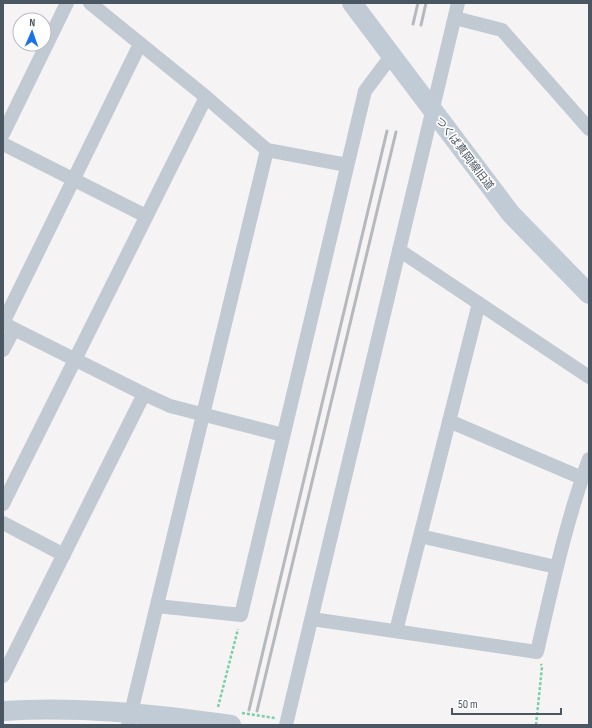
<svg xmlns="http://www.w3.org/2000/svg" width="592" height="728" font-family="'Sofia Sans Condensed','Noto Sans JP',sans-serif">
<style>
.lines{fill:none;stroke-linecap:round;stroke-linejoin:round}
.path{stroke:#7ad0a6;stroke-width:2.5;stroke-dasharray:3 2;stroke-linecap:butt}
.street{stroke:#c1cad2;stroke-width:14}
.secondary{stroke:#c1cbd6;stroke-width:20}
.rail{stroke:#b5b8bd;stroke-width:3}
.labels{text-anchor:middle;stroke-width:3.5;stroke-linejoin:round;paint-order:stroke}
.street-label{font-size:11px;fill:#4a5661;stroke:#fff}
</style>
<rect width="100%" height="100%" fill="#f5f3f3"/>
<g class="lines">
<path class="path" d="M218,707L238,629
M242,713L275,718
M536,725L542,667L541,664"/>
<path class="street" d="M90,3L206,97L267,150L347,165
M455,18L502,30L589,129
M3,134L67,3
M3,144L146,216
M399,250L589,377
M3,323L140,44
M3,323L14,329L144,394L170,406L283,435
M3,350L14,329
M449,421L582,478
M3,504L206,97
M3,523L64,555
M420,536L556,567
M157,606L241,615L365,91L392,55
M312,619L537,652C552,587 566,521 589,459
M396,631L479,303
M3,676L144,394
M128,725L267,150
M286,725L458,3"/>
<path class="secondary" d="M352,3L511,214L589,294
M3,711C80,706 155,714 231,725"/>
<path class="rail" d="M413,24L418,3
M421,25L426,3
M249,710L387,131
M257,711L396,132"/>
</g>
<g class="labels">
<g class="street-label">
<text transform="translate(465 153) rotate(53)" y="4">つくば真岡線旧道</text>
</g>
</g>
<rect width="592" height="728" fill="none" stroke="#4a5661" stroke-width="8"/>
<g transform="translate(32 32) rotate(2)"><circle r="19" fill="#ffffff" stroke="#b7bbc0"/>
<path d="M0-3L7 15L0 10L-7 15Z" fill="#1a73e8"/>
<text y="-6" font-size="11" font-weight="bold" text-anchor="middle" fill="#4a5661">N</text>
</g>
<path d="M452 708v6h109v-6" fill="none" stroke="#4a5661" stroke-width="2"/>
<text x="458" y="708" font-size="12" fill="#4a5661" stroke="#ffffff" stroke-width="3" paint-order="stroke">50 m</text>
</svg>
